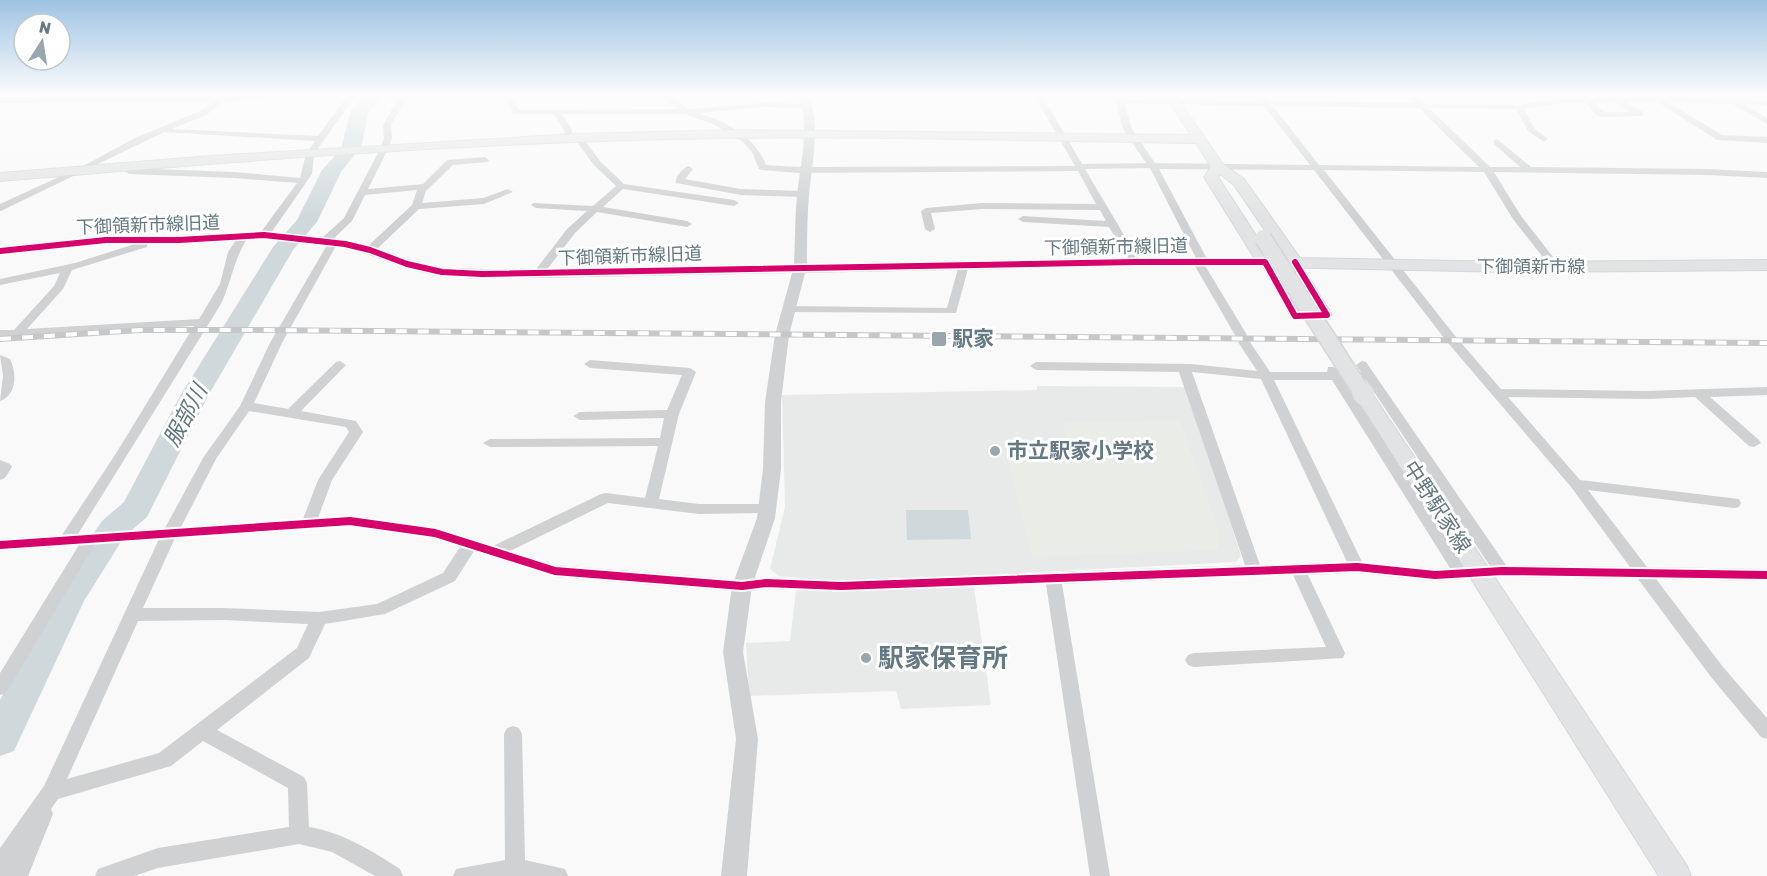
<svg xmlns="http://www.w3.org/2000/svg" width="1767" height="876" font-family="Rubik,'Noto Sans JP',sans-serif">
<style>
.built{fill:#e8eaea}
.green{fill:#e9ece7}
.water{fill:#cfd9db}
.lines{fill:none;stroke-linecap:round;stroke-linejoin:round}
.river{fill:#cfd9db;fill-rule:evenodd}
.secondary-casing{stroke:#d5d7d7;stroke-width:2}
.minor{fill:#cfd1d2;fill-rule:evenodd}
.tertiary{fill:#cfd1d2;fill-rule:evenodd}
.secondary{fill:#e2e3e4;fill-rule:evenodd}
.rail-casing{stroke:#c5c7c9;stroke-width:6}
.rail{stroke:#fff;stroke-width:4;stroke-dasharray:11;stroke-linecap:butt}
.secondary-bridge-far1-casing{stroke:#d5d7d7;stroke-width:19;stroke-linecap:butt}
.secondary-bridge-casing{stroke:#d5d7d7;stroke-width:24;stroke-linecap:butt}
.secondary-bridge-far1{stroke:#e2e3e4;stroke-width:16}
.secondary-bridge{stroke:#e2e3e4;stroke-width:21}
.cycleway-far1-casing{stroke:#fff;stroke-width:9}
.cycleway-casing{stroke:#fff;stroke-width:12}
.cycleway-far1{stroke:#d6006c;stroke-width:6}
.cycleway{stroke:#d6006c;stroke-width:8}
.poi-dot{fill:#98a6ad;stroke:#fff;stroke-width:2}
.labels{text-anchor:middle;stroke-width:6;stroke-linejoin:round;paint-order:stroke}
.far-street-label{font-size:18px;fill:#647984;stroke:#fff}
.poi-label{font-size:21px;font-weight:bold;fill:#647984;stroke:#fff;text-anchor:start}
.street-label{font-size:21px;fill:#647984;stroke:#fff}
.water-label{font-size:22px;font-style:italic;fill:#5f787d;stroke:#fff}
.near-poi-label{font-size:26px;font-weight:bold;fill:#647984;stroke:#fff;text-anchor:start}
</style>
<rect width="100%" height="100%" fill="#f9f9f9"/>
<path class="built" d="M1037,386L1187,387L1241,556L1236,562L842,582L778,576L770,569L785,507L782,395L1037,390Z
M974,587L991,705L901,709L896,691L749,696L746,643L790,641L796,591Z"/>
<path class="green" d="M1180,420L1220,535L1218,550L1032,557L1004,442L1068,440L1063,423Z"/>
<path class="water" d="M906,510H968L971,539L907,540Z"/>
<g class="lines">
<path class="river" d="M365,95H382L368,114L362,143L358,151L341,172L317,222L293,250L208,396L151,509L147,517L124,537L84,601L14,751L0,756V700L57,587L102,521L124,502L180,396L273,247L297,220L322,170L341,149L350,113Z"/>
<defs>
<path id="secondary" d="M1164,95H1175L1223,164L1244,179L1300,258L1512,262L1767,260V270L1512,272L1265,267L1257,262L1204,177L1211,167L1196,143C989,140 782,133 576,142C384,149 192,165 0,181V173L211,156L575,134L734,130L1191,135ZM1220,174L1234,185L1284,258L1270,257L1218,177Z
M1364,389L1371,391L1373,395L1687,866L1691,876H1659L1355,395L1357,391Z"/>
</defs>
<use href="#secondary" class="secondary-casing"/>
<path class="minor" d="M348,95H356L314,154L312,174L271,233L322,238L344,218L380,149L384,138L383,125L400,95H408L391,125L392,138L388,149L368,189L423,184L447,160L485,157L489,160L488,162L453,165L426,191L422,203L483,198L508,189L513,192L484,204L419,209L377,249L410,262L446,270V274C420,279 367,250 336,246L282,343L254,403L288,409L336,362L340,361L346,365L301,411L356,421L363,432L332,480L318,518C380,514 435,527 493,546L601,494L606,493L645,498L658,446L490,447L483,443L490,439L660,438L664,418L580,420L573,416L580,412L667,410L682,375L590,368L584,364L590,360L690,368L696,372L679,414L659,499L699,504H767L772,505L774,509L772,513L699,514L608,503L510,551L555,565L742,580L766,577L841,580L1245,565L1179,372L1036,370L1030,366L1036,362L1191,364L1257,371L1238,342L1244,338L1248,339L1270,372H1327L1328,367H1336L1340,372H1361L1356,365L1362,361L1366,362L1506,565L1630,567L1571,487L1448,343L1314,170L1159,169L1208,261L1204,264L1247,335L1241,339L1235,335L1192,261L1196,258L1150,168L1085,169L1140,262L1135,265L1130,262L1109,227L1023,222L1018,219L1023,216L1106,221L1100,210L982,209L931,213L935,229L930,232L925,229L921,211L926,208L982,203L1096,204L1078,171L799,173L762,170L759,169L752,152L742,141L713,124L685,114H562L572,130V135L583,138L600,161L624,184L734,200L739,203L734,206L623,189L603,207L687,221L692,224L687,227L597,212L575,233L542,276H534V272L567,229L587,211L536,208L531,205L533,203L593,206L616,186L594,165L577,142L565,138L564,130L554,114H513L502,95H510L519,110L678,109L660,95H669L688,109L763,103L808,104L812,106L811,108L763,107L699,113C727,123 754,135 766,165L799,167L1075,166L1034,95H1042L1082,164L1146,163L1123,129L1116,102L1112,95H1118L1122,99L1260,101L1256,95H1264L1269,101L1414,103L1406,95H1414L1424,104L1519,105L1561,99L1582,98L1585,95L1590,98L1680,97L1767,101V105L1743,104L1767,118V124L1732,104L1668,102L1722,135L1767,137V143L1717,140L1657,102H1626L1643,112V116H1640L1601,117L1596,115L1586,103H1561L1524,109L1534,128L1548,139L1544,142L1528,131L1516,109L1429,108L1490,167H1520L1494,144V140L1497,139L1531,167L1708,169L1767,172V178L1708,175L1494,172L1521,216L1561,267L1556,270L1552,269L1513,219L1484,172L1324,170L1456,337L1501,389L1646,391L1767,387V395L1710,397L1759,440L1761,443L1754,447L1749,446L1695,397L1646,399L1508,397L1580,480L1739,499L1741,503L1739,507L1734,508L1588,490L1647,567L1767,569V581L1656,579L1723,667L1767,718V739L1761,737L1711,677L1638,579L1502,577L1435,581L1357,573L1308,575L1345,653L1343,658L1194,667L1188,665L1185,660L1188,655L1194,653L1326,647L1293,575L1062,584L1110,876H1090L1046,584L841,592L766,589L742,592L555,577L474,551L455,581L385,614L325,624L309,658L217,730L304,777L307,783L309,827C342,832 372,851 400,869L403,876H375L332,852L299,844L158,868L134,876H95L98,869L158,848L289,827L288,788L203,741L171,766L58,799L51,809L53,814L28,876H0V848L44,786L159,539L95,544L6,693L0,695V673L79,545L0,551V539L62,535L115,455L194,326L0,338V330H14L54,286L60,273L0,285V279L75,263L138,243H106L0,254V248L106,237H179L261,232L297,183L234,178L129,174L124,171L129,168L234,172L300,178L306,154L315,141L164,132L3,210L0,211V204L85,165L135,138L200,111L219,97L226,99L206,115L172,129L318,136ZM1615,102L1630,112H1605L1594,103ZM1124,103L1264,106L1310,165L1155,163L1132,129ZM1273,106L1419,108L1479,167L1319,165ZM417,190L412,205L368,246L332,240L352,221L365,195ZM264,238L327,245L270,343L240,406L203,458L165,528L78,534L221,304C231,283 234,259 247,239ZM236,240L228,252L220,284L199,319L27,329L63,289L72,270L147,247V243ZM1192,372L1261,379L1347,562L1260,565ZM1274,380H1332L1450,568L1435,569L1362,562ZM1344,380H1366L1490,566L1466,567ZM249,411L346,427L349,432L318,480L303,519L181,527L216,459ZM350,526L434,538L460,547L443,573L377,604L319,612L224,608H143L175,538ZM224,620L308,624L297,648L159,753L67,779L138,621Z
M688,166L693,169L685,179L741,189L803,191L808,194L803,197L741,195L676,183C674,178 683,168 688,166Z
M1265,259L1270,262L1299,312H1319L1290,262L1295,259L1299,260L1333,315L1331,317L1291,318L1260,262Z
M964,262L969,265L956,313L789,312L783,309L789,306L947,308L959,265Z
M0,355L10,359C17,373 17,395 0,401L3,376Z
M0,460L10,464L12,467L5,478L0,480Z
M513,726L519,728L522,734L525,860L565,869L568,876H453L456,869L505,860L504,734L507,728Z"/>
<path class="tertiary" d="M295,95L290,98L207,102L0,103V97Z
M798,95H808C821,123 812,165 809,195C807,218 807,242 807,265L1135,258H1265L1271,262L1265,266H1135L805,273L789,335L781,402V469L775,518L752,586L743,652L758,739L747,876H721L736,739L723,652L732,586L757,518L763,469L765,402L775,335L792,273L538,278L442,276L435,272L442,268L538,270L794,265C795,242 795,218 797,195C800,165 811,124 798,95Z"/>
<use href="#secondary" class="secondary"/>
<defs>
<path id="rail" d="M0,339L140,330H258L1767,343"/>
</defs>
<use href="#rail" class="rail-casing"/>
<use href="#rail" class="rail"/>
<defs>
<path id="secondary-bridge-far1" d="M1263,238L1363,394"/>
<path id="secondary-bridge" d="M1363,393L1364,395"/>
</defs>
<use href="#secondary-bridge-far1" class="secondary-bridge-far1-casing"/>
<use href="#secondary-bridge" class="secondary-bridge-casing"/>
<use href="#secondary-bridge-far1" class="secondary-bridge-far1"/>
<use href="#secondary-bridge" class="secondary-bridge"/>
<defs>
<path id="cycleway-far1" d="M0,251L106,240H179L264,235L345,244L370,250L407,264L442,272L482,274L1135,262H1265L1295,316L1327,315L1295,262"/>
<path id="cycleway" d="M0,545L350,521L435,533L555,571L742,586L766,583L841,586L1357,567L1435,575L1502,571L1767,575"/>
</defs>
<use href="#cycleway-far1" class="cycleway-far1-casing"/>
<use href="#cycleway" class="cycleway-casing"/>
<use href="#cycleway-far1" class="cycleway-far1"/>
<use href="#cycleway" class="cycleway"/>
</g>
<linearGradient id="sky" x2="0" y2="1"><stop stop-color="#9ec3e3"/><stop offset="0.44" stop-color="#fcfcfc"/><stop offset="1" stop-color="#fcfcfc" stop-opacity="0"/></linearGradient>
<rect width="1767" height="217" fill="url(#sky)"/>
<g class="poi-dot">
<rect x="931" y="331" width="16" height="16" rx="3"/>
<circle cx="995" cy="451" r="6"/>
<circle cx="866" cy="658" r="6"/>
</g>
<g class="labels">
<g class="far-street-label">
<text transform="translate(148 225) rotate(-2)" y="6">下御領新市線旧道</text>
<text transform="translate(1116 247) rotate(-1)" y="6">下御領新市線旧道</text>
<text transform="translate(630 256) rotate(-2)" y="6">下御領新市線旧道</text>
<text x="1531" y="273">下御領新市線</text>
</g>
<g class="poi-label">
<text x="952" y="346">駅家</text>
<text x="1007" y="458">市立駅家小学校</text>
</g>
<g class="street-label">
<text transform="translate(1437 507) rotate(57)" y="7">中野駅家線</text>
</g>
<g class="water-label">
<text transform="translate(185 415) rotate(-62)" y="8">服部川</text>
</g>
<g class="near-poi-label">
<text x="878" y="667">駅家保育所</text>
</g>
</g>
<g transform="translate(42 42) rotate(12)"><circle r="28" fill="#ffffff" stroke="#c1c9ce" stroke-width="1.5"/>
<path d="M0-4.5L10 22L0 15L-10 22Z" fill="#98a6ad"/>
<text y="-9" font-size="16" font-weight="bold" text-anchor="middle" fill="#647984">N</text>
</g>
</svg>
